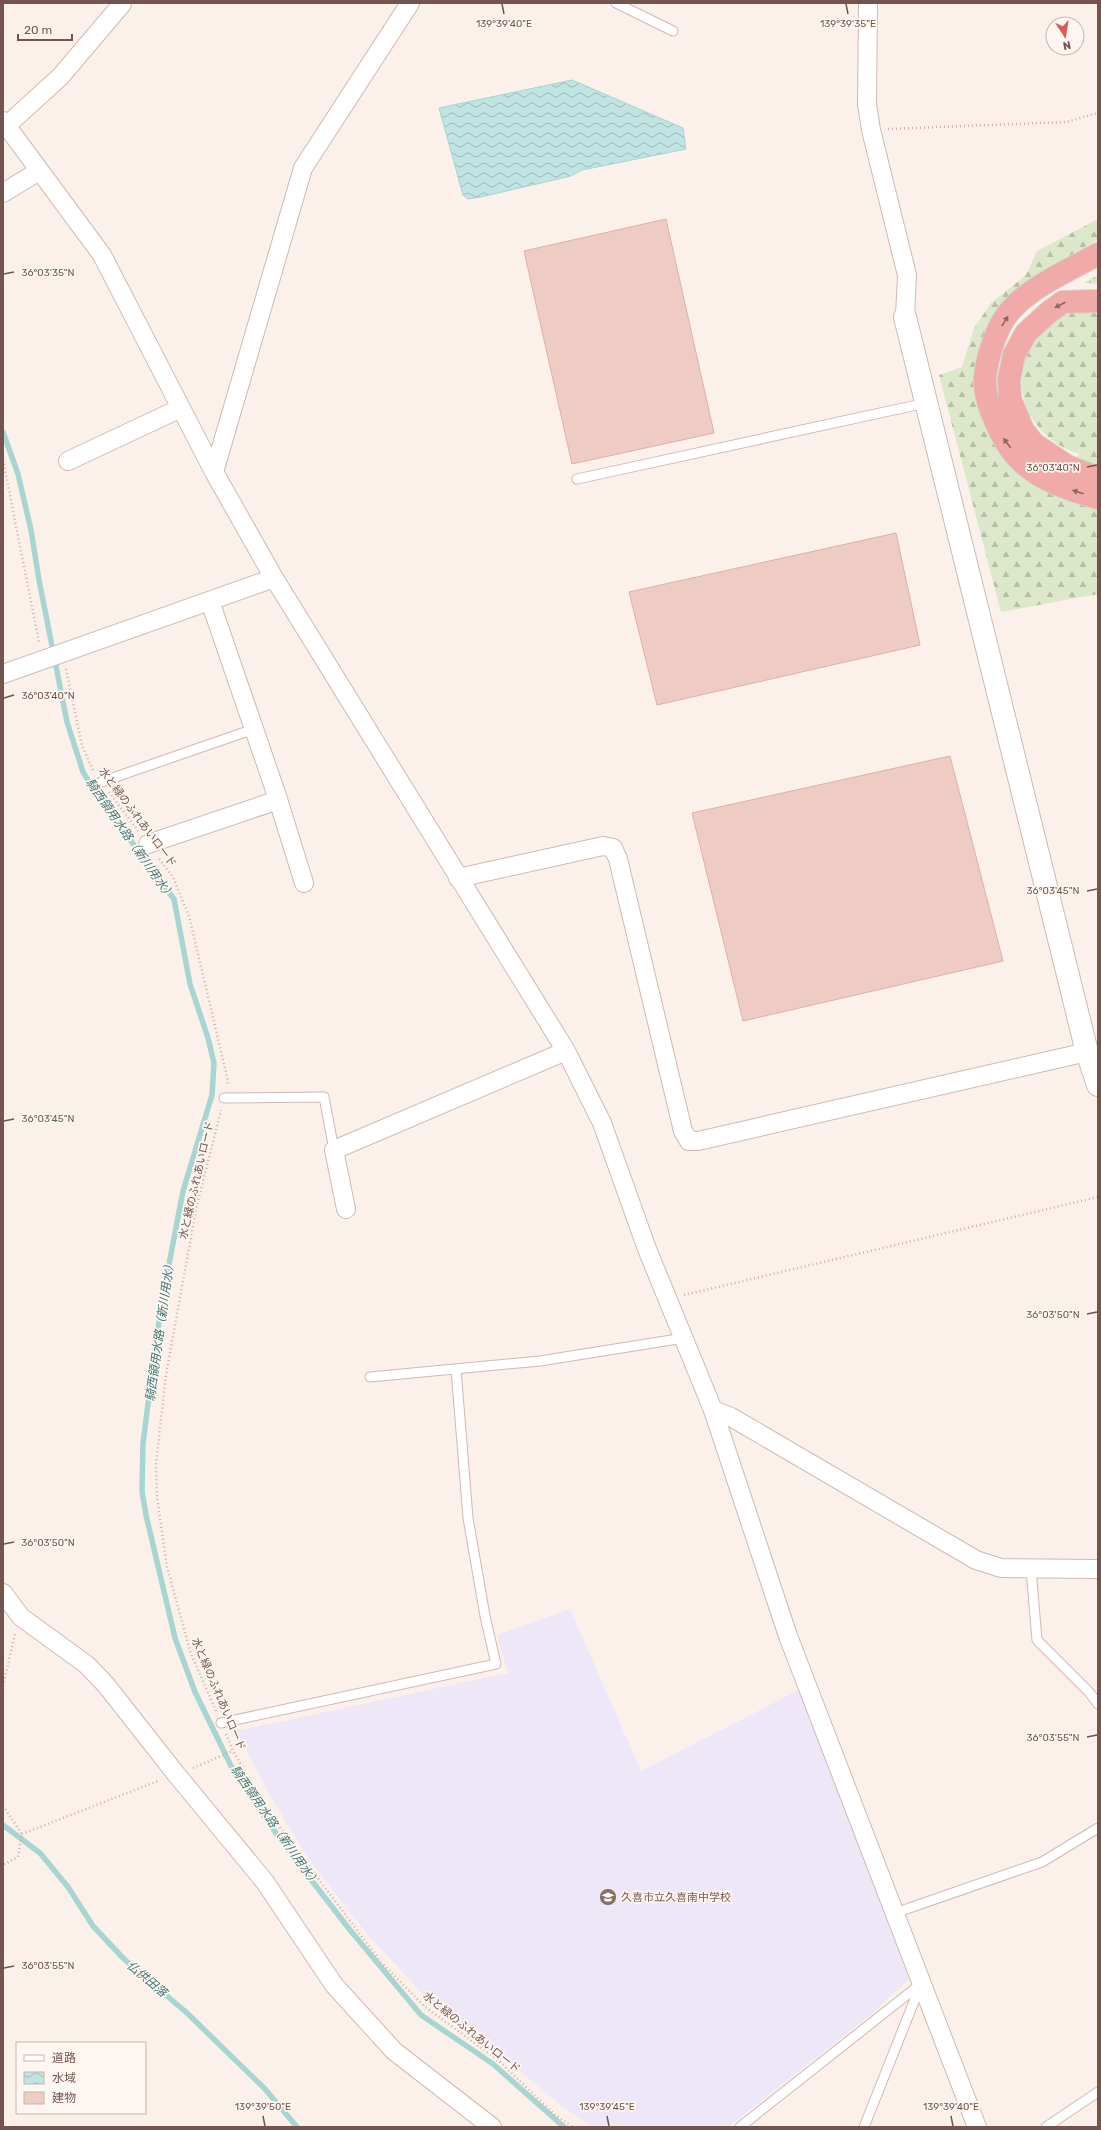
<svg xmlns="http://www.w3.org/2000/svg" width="1101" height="2130" font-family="Rubik,'Noto Sans JP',sans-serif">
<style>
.education{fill:#eee7f8}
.grass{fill:url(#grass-dots)}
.forest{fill:url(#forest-firs)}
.water{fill:url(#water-waves);stroke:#a7d5d2}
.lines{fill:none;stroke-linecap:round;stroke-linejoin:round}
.stream{stroke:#a7d5d2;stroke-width:5.5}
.building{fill:#eeccc4;stroke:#e0afa6}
.service-casing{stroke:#cfb9b3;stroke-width:11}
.minor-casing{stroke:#cfb9b3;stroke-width:20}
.tertiary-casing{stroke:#cfb9b3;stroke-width:24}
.motorway-casing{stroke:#d8cfce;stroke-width:24}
.path{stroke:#d4aea7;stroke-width:2.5;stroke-dasharray:1 3;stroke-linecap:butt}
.service{stroke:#fff;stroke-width:9}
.minor{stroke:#fff;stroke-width:18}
.tertiary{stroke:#fff;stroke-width:22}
.motorway{stroke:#f0aaa7;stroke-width:22}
.oneway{fill:#8d6561}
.ticks{fill:none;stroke:#74544f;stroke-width:1.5}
.labels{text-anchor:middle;stroke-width:3.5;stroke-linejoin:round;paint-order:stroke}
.street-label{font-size:11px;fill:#74544f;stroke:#fef6f1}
.education-label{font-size:11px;fill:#785e54;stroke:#fef6f1;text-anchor:start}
.water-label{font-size:12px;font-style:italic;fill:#437875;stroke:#fef6f1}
.ticks-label{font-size:10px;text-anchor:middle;fill:#74544f;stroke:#fef6f1;stroke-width:3.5;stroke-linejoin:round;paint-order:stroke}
</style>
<defs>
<pattern id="grass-dots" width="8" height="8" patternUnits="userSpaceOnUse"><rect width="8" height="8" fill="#dce8c9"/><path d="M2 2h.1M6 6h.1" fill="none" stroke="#b7bfa6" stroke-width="1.8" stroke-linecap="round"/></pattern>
<pattern id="forest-firs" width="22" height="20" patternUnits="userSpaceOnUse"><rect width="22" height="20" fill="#dce8c9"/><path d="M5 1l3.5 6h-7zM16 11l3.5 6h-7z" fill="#b7bfa6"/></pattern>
<pattern id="water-waves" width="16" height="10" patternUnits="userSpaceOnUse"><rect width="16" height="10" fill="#c0e4e1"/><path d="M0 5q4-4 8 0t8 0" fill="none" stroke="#a1bbb9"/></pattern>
</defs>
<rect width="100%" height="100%" fill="#fbf1ea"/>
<path class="education" d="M570,1609L641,1771L799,1690L909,1979L869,2016L728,2127H592L562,2106L498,2053L433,2005L367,1934L310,1861L272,1799L236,1731L508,1673L497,1635Z"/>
<path class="grass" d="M1098,275V284L1083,283Z"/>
<path class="forest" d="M1098,219V239L1035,277L1016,292L979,404L986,428L995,445L1018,469L1061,497L1079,454C1015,433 999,356 1059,317C1070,311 1086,311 1098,310V594L1001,612L939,375L962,367L974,328L991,303L1026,275L1037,251Z"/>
<path class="water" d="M572,80L683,128L686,149L582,170L571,176L481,197L468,199L463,195L439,108Z"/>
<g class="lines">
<path class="stream" d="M3,432L18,474L31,530L39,580L67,722L83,772L99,798L174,899L190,984L208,1038L214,1063L212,1095L183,1191L167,1275L157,1334L143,1443L142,1491L146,1515L175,1638L195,1692L235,1774L285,1846L350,1930L421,2015L493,2064L564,2127
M3,1825L40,1853L68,1887L93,1926L124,1959L187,2013L265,2089L297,2127"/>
</g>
<path class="building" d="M666,219L714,433L572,464L524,251Z
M896,533L920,645L657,705L629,592Z
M950,756L1003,961L743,1021L692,813Z"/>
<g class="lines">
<defs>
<path id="service" d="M616,3L673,31
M577,479L926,403
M101,782L254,729
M224,1098L324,1097L334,1150
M370,1377L540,1361L684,1338
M1031,1569L1037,1640L1089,1692L1098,1704
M221,1723L496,1664L485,1616L468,1518L456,1369
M895,1913L1042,1862L1098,1828
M740,2127L922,1983
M864,2127L921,1984
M1046,2127L1098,2092"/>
<path id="minor" d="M868,3L867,104L871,130L907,275L905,317
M3,121L102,255L214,472L274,578L566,1051L602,1123L647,1249L713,1410L788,1636L977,2127
M6,126L60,77L122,4
M3,193L39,171
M68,461L181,408
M214,472L303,168L410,3
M210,601L276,793L304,883
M3,674L274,578
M148,844L278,800
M458,878L603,846L613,848L618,859L683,1131L689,1141H698L1087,1052
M346,1209L334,1150L566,1051
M713,1410L731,1417L976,1560L1001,1568L1098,1569
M3,1593L21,1617L87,1665L106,1685L176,1774L265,1882L334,1985L394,2051L492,2127"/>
<path id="tertiary" d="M905,317L1087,1052L1098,1085"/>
<path id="motorway" d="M1098,254C1068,271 1022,290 1004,319C994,335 987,359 985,377C983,401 1004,446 1022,462C1043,482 1071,490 1098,498
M1098,301L1063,302L1049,312L1026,333L1014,355L1009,379L1010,399L1023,430L1034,444L1067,466L1098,478"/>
</defs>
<use href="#service" class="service-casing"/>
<use href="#minor" class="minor-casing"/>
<use href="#tertiary" class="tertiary-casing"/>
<use href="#motorway" class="motorway-casing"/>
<path class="path" d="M888,129L1066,122L1098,113
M3,460L39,642
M66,669L82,746L94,772
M109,792L138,831
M159,859L173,877L189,916L228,1081L227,1086
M684,1295L1098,1197
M3,1686L15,1634
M216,1711L191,1654L167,1567L157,1497L156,1464L166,1375L196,1209L221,1110
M226,1734L233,1751L274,1820L381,1962L424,2006L499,2061L555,2115L573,2127
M193,1768L233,1751
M3,1806L22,1834L18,1857L3,1865
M22,1834L158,1781"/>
<use href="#service" class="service"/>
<use href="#minor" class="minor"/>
<use href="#tertiary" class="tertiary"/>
<use href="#motorway" class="motorway"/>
</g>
<defs><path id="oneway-solid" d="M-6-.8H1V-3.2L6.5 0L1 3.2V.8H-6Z"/></defs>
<g class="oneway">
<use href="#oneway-solid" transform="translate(1060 305) rotate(152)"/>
<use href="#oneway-solid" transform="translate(1005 321) rotate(-58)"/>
<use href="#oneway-solid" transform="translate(1007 443) rotate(-127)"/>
<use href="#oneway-solid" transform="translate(1078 492) rotate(-163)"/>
</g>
<path class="ticks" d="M502,4L504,14M846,4L848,14M4,274L14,272M1087,467L1097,465M4,698L14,695M1087,891L1097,889M4,1121L14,1119M1087,1314L1097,1312M4,1544L14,1542M1087,1737L1097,1735M4,1968L14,1966M263,2116L265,2126M607,2116L609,2126M951,2116L953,2126"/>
<defs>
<symbol id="school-disc" viewBox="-11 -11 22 22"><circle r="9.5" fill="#8d6e63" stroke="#fef6f1"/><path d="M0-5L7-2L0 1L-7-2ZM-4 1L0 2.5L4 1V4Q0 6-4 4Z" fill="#fff"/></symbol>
</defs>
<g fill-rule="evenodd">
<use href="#school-disc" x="598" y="1887" width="20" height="20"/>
</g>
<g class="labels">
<g class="street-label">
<text transform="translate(138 817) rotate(53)" y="4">水と緑のふれあいロード</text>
<text transform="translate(196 1180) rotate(-77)" y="4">水と緑のふれあいロード</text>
<text transform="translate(219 1694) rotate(67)" y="4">水と緑のふれあいロード</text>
<text transform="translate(472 2032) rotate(39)" y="4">水と緑のふれあいロード</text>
</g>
<g class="education-label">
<text x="621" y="1901">久喜市立久喜南中学校</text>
</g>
<g class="water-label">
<text transform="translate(130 839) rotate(55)" y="4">騎西領用水路（新川用水）</text>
<text transform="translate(160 1330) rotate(-82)" y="4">騎西領用水路（新川用水）</text>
<text transform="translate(275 1826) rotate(55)" y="4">騎西領用水路（新川用水）</text>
<text transform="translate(147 1979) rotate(40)" y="4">仏供田落</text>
</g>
</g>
<g class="ticks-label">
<text x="504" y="27">139°39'40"E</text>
<text x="848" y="27">139°39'35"E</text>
<text x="48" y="276">36°03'35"N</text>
<text x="1053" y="471">36°03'40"N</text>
<text x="48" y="699">36°03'40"N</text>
<text x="1053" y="894">36°03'45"N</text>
<text x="48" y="1122">36°03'45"N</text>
<text x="1053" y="1318">36°03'50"N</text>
<text x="48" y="1546">36°03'50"N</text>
<text x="1053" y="1741">36°03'55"N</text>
<text x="48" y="1969">36°03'55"N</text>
<text x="263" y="2110">139°39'50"E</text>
<text x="607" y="2110">139°39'45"E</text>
<text x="951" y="2110">139°39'40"E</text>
</g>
<rect width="1101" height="2130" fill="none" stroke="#74544f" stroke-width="8"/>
<rect x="16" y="2042" width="130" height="72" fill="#fef6f1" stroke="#c7b5b0"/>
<rect x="24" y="2055" width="20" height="6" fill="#ffffff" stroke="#c7b5b0"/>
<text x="52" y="2062" font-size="12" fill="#74544f">道路</text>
<rect x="24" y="2072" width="20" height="12" fill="url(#water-waves)" stroke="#c7b5b0"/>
<text x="52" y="2082" font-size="12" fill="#74544f">水域</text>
<rect x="24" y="2092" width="20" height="12" fill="#eeccc4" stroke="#c7b5b0"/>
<text x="52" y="2102" font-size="12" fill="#74544f">建物</text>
<g transform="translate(1065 36) rotate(168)"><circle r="19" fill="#fef6f1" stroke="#c7b5b0"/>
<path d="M0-3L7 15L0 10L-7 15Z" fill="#da5b5a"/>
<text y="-6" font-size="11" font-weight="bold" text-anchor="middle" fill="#74544f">N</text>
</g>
<path d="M18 34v6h54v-6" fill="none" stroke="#74544f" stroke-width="2"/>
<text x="24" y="34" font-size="12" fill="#74544f" stroke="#fef6f1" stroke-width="3" paint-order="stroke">20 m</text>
</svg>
